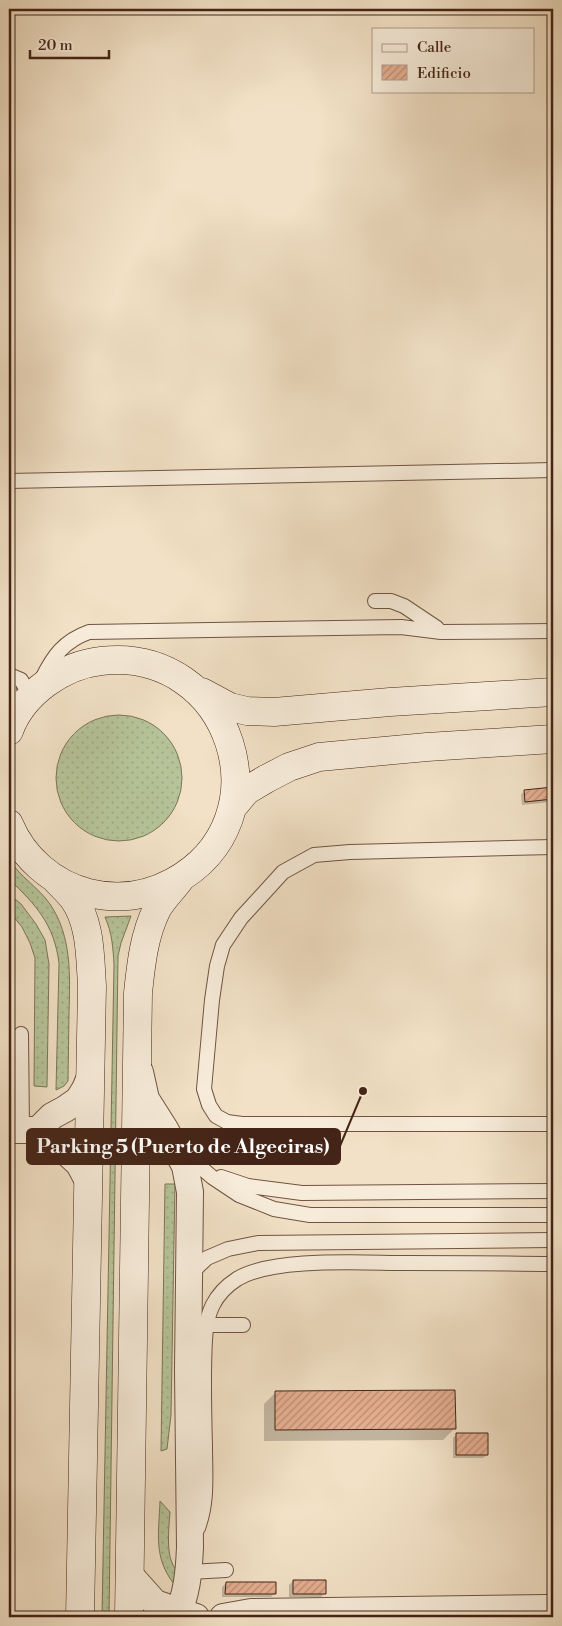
<svg xmlns="http://www.w3.org/2000/svg" width="562" height="1626" font-family="'Libre Bodoni',serif">
<style>
.grass{fill:url(#grass-dots);stroke:#7d7458}
.shadow{fill:#0003}
.building{fill:url(#building-hatch);stroke:#442417}
.lines{fill:none;stroke-linecap:round;stroke-linejoin:round}
.lane-casing{stroke:#705343;stroke-width:16}
.street-casing{stroke:#705343;stroke-width:28}
.secondary-casing{stroke:#442417;stroke-width:29}
.lane{stroke:#f7ecda;stroke-width:14}
.street{stroke:#f7ecda;stroke-width:26}
.secondary{stroke:#f7ecda;stroke-width:28}
.leader{fill:none;stroke:#442417;stroke-width:2}
.callout-dot{fill:#442417;stroke:#f7ecda;stroke-width:2}
.callout{fill:#442417;stroke:#442417;stroke-width:2}
.callout-label{font-size:20px;text-anchor:middle;font-weight:bold;fill:#fff}
</style>
<defs>
<pattern id="grass-dots" width="8" height="8" patternUnits="userSpaceOnUse" patternTransform="scale(1.25)"><rect width="8" height="8" fill="#b6c499"/><path d="M2 2h.1M6 6h.1" fill="none" stroke="#9ea883" stroke-width="1.8" stroke-linecap="round"/></pattern>
<pattern id="building-hatch" width="6" height="6" patternUnits="userSpaceOnUse" patternTransform="scale(1.25)"><rect width="6" height="6" fill="#e5ae90"/><path d="M-1 1l2-2M0 6l6-6M5 7l2-2" fill="none" stroke="#bb8d75"/></pattern>
</defs>
<rect width="100%" height="100%" fill="#f2e1c6"/>
<filter id="stains"><feTurbulence type="fractalNoise" baseFrequency=".004" numOctaves="4"/><feColorMatrix values="0 0 0 0 .2 0 0 0 0 .09 0 0 0 0 .02 0 0 0 .5 -.17"/></filter>
<radialGradient id="worn" r=".72"><stop offset=".6" stop-color="#630" stop-opacity="0"/><stop offset="1" stop-color="#630" stop-opacity=".3"/></radialGradient>
<path class="grass" d="M56 778a63 63 0 1 1 126 0a63 63 0 1 1-126 0Z
M9,859C20,877 38,887 50,904C72,937 70,975 69,1012C69,1035 68,1058 68,1081L64,1086L56,1090L59,963C54,924 36,905 9,879Z
M9,894L21,904L36,924L45,940L49,964L47,1087L34,1086L35,958L30,943L22,927L9,911Z
M131,916L121,943L118,956L109,1617H102L114,965C113,947 112,933 105,917Z
M165,1184H175L171,1415L167,1449L161,1451Z
M160,1501L170,1512C169,1527 165,1558 176,1569L174,1584C153,1557 159,1533 160,1501Z"/>
<path class="shadow" d="M553,788V800L551,802L522,805L521,795L524,791Z
M9,1160H12V1276L9,1280Z
M276,1392L455,1428L443,1440L264,1441V1404Z
M9,1431H12V1464L9,1467Z
M457,1434L487,1455L483,1458H453V1438Z
M293,1581L325,1593L321,1597H289V1585Z
M226,1583L275,1593L271,1597H222V1587Z"/>
<path class="building" d="M9,599H14V620H9Z
M553,787V799L525,802L524,790Z
M9,1158H14V1277H9Z
M455,1390L456,1429L275,1430V1391Z
M9,1430H13V1464H9Z
M456,1433H488V1455H456Z
M293,1580H326V1594H293Z
M226,1582H276V1594H225Z"/>
<g class="lines">
<defs>
<path id="lane" d="M9,481L553,470
M375,601H391L404,606L437,628
M9,675L21,680L31,697
M42,679C53,656 64,641 89,632L401,627L441,632L553,631
M9,688L13,717
M553,847L350,852L314,855L283,872L241,918L223,945L217,966L212,1000L204,1089L209,1105L216,1116L227,1122L242,1124H553
M21,1034L22,1130
M184,1153L212,1177L239,1195L274,1209L310,1215H553
M221,1177L248,1186L302,1193L553,1191
M190,1274L207,1258L228,1249L258,1243L553,1240
M207,1325H243
M198,1528C208,1501 205,1475 205,1446C204,1410 203,1375 205,1340C206,1313 214,1294 237,1279C273,1257 363,1263 405,1263C455,1263 504,1263 553,1264
M189,1572L226,1570"/>
<path id="street" d="M140,1072L146,1099L165,1129L185,1166L190,1192L188,1370L190,1547C189,1571 187,1596 176,1617
M9,1130H38
M88,1181L79,1164L65,1151L50,1146L38,1130L52,1116L65,1109L78,1100L85,1089L90,1077
M130,1575L155,1603L196,1617
M223,1617L251,1612L547,1608"/>
<path id="secondary" d="M202,692L230,707L247,711L274,712L390,702L553,692
M9,731C22,694 63,665 101,661C232,646 288,820 173,882C147,896 118,900 89,893C53,884 23,858 9,824
M232,808L246,791L266,779L289,767L319,757L427,747L553,739
M57,881C62,886 68,892 73,898C91,923 90,957 92,986L80,1617
M129,1617L138,993C141,964 144,935 157,909C163,898 174,888 181,878"/>
</defs>
<use href="#lane" class="lane-casing"/>
<use href="#street" class="street-casing"/>
<use href="#secondary" class="secondary-casing"/>
<use href="#lane" class="lane"/>
<use href="#street" class="street"/>
<use href="#secondary" class="secondary"/>
</g>
<path class="leader" d="M363 1091L340 1146"/>
<circle class="callout-dot" cx="363" cy="1091" r="5"/>
<rect class="callout" x="27" y="1129" width="313" height="35" rx="5"/>
<g class="callout-label">
<text x="183" y="1153">Parking 5 (Puerto de Algeciras)</text>
</g>
<rect width="562" height="1626" fill="none" stroke="#f2e1c6" stroke-width="30"/>
<rect x="10" y="10" width="542" height="1606" fill="none" stroke="#442417" stroke-width="2.5"/>
<rect x="15" y="15" width="532" height="1596" fill="none" stroke="#442417"/>
<rect x="372" y="28" width="162" height="65" fill="#f7ecda" stroke="#af9c8c"/>
<rect x="382" y="44" width="25" height="8" fill="#f7ecda" stroke="#af9c8c"/>
<text x="417" y="52" font-size="15" fill="#442417">Calle</text>
<rect x="382" y="65" width="25" height="15" fill="url(#building-hatch)" stroke="#af9c8c"/>
<text x="417" y="78" font-size="15" fill="#442417">Edificio</text>
<path d="M30 50v8h79v-8" fill="none" stroke="#442417" stroke-width="2.5"/>
<text x="38" y="50" font-size="15" fill="#442417" stroke="#f7ecda" stroke-width="4" paint-order="stroke">20 m</text>
<rect width="100%" height="100%" filter="url(#stains)"/>
<rect width="100%" height="100%" fill="url(#worn)"/>
</svg>
